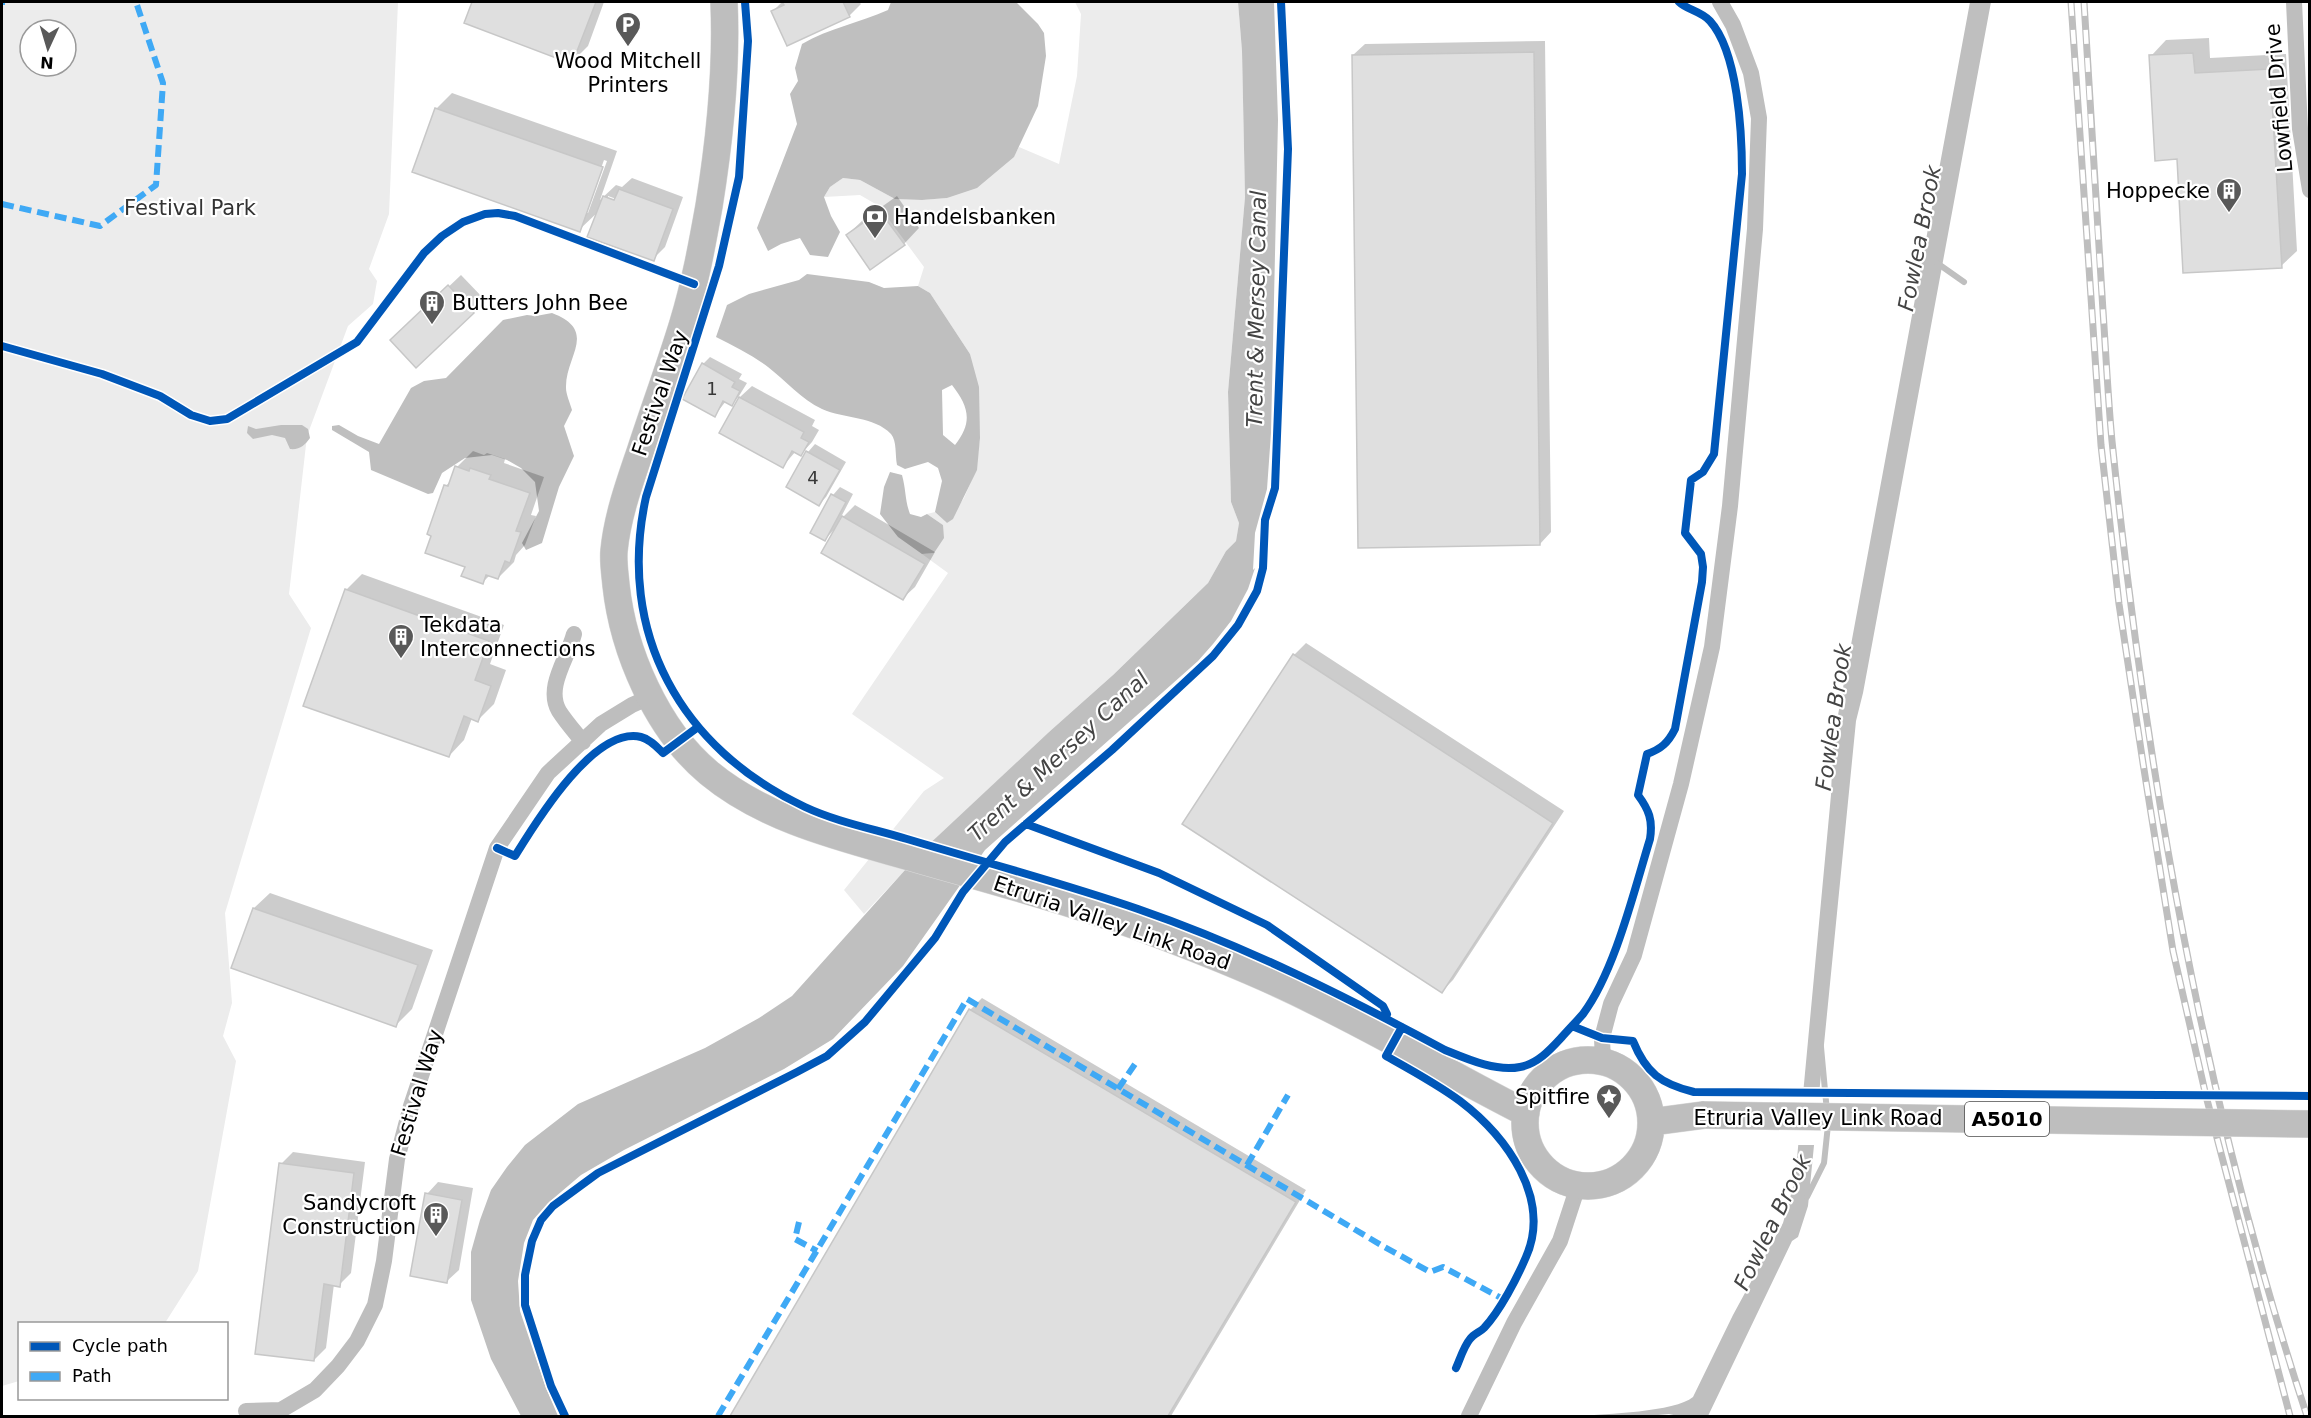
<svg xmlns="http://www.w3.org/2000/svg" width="2311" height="1418" font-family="'DejaVu Sans',sans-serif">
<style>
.green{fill:#ececec;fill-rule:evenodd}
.water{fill:#bfbfbf;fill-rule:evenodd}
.pier{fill:#fff}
.shadow{fill:#0003;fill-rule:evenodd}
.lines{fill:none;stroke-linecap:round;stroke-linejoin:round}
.stream{stroke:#bfbfbf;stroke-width:6}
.building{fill:#dfdfdf;stroke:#c7c7c7;stroke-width:1.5}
.primary-casing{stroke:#dbdbdb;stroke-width:28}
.street{stroke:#bebebe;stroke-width:16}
.primary{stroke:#bebebe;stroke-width:27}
.rail-casing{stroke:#bebebe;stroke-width:7}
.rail{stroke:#fff;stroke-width:4.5;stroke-dasharray:14;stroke-linecap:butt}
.primary-bridge-casing{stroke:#dbdbdb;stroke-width:28;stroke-linecap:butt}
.primary-bridge{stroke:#bebebe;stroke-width:27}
.quiet{stroke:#3fa9f5;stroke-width:6;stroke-dasharray:12 6;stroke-linecap:butt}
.cycleway-casing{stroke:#fff;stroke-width:11}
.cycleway{stroke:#0057b8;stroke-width:8}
.labels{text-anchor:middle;stroke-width:4.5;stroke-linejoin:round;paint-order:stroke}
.number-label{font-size:18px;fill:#383838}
.shield{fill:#fff;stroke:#4c4c4c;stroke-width:1.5}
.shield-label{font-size:20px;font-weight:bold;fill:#000}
.poi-label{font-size:21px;fill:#000;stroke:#fff;text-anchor:end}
.street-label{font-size:21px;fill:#000;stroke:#fff}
.park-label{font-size:21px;fill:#333;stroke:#fff}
.water-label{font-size:22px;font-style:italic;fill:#444;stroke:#fff}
</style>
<rect width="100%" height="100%" fill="#fff"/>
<path class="green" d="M2,2H398L389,214L369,269L377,281L373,304L348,326L307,436L289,594L311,628L225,913L232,1003L223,1036L236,1061L198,1271L165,1323L20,1324L19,1381L2,1386ZM30,30H66V66H30Z
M1075,2H1238L1242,51L1245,197L1228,392L1231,502L1239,523L1236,541L1226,551L1208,583L1113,675L1049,732L924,850L864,914L844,890L924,791L944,778L852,714L948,573L922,554L934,553L943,525L927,514L935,512L947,523L964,498L976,470L980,438L970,354L930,293L918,286L924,267L879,206L860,195L824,197L830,187L843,178L860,180L895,199L922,200L947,198L1013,157L1019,147L1059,164L1077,76L1081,14Z"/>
<path class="water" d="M891,2H1016L1038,24L1044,33L1046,56L1038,106L1014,157L977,188L947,198L922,200L895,199L860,180L843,178L830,187L824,197L831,216L840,232L828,257L810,255L800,238L781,244L768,251L757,228L797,124L790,94L798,81L795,68L802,44C829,28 859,23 888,10Z
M1238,2H1274L1278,120L1271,433L1267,489L1255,533L1253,570L1255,568L1248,589L1231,621L1213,644L1198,661L985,850L903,966L833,1039L784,1069L624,1150L581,1175L548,1203L533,1220L524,1243L518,1281L520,1311L546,1388L558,1416H521L491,1359L471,1300V1252L480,1220L491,1190L507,1167L525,1145L578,1104L705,1048L759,1018L792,996L923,850L1049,732L1113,675L1208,583L1226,551L1236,541L1239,523L1231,502L1228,392L1245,197L1242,51Z
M1970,2H1991L1863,693L1856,721L1808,1206L1798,1237L1792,1241L1708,1416H1678L1669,1414L1647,1416H1579C1605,1414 1675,1412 1693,1397L1733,1315L1783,1223L1795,1180L1831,795L1833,742Z
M807,274L869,282L884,288L918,286L930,293L970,354L979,387L980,438L977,470L953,519L947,523L935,512L942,481L938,468L928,462L905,469L897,465C895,455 897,441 891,434C874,416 844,419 822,409C801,399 786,381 768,367C752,355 734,346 716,337L727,305L749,294L799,280ZM952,385C969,407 973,422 955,445L943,435L942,390Z
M552,313C599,331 565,356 566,388C566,394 570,403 572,410L564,426L574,456L559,487L542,543L526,550L522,543L539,511L535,482L521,468L507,460L492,455L465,458L442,473L433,493L428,494L371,470L369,452L332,430V426L339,425L358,436L379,444L411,388L424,381L446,378L503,320L527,315L536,316Z
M281,425H302L308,429L310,438C305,445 300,450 290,449L285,438L272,435L253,439L247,433L248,426L256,429Z
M890,472L902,475C906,489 905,501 910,514L921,517L927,514L943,525L944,538L934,553L922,554L898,537L880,514L884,487Z"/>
<path class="pier" d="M1801,1087H1822L1818,1145H1797Z"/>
<path class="shadow" d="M474,2H604L588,46L572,62L466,23Z
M782,2H859L861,4L849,16L773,11Z
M2209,38L2210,58L2286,54L2297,251L2281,266L2151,56L2166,40Z
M1545,41L1551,532L1540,544L1353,55L1365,44Z
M452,93L617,151L600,200L616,185L622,187L632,178L683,197L665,247L653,259L599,211L579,230L436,109ZM604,160L607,161L588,213H585ZM608,196L622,201L608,199Z
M897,196L919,228L904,244L847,235L863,220Z
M461,275L485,300L416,366L404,329Z
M710,357L742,374L739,379L747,383L739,396L732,404L726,401L715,415L703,364Z
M752,386L815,420L812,426L819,430L812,442L801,454L796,451L783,466L721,432L740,397Z
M815,444L846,462L826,497L819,504L808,452Z
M473,451L484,455L487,453L505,459L504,463L544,477L531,515L536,516L525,545L516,555L514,562L498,578L490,575L483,582L467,566L446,486L452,479L457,467Z
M840,487L853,494L839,521L855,505L935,552L915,587L903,598L835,529L825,539L833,495Z
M362,574L504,625L490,664L506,670L494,704L478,720L472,718L464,740L449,756L346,590Z
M1306,643L1564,811L1453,980L1442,991L1184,823L1294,655Z
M270,893L433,950L412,1009L396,1025L233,967L254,908Z
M982,998L1306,1190L1171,1416H732L970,1010Z
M293,1152L365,1162L351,1273L339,1285L334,1284L326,1348L314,1360L281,1164Z
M438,1182L473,1188L459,1270L447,1281L427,1194Z"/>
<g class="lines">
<path class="stream" d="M1937,263L1964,282
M1821,1047L1827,1112
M1807,1197L1824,1163L1828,1125"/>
</g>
<path class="building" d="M472,2H596L572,64L464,23Z
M782,2H843L850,17L787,46L771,11L784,5Z
M1534,52L1540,545L1358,548L1352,55Z
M2193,53L2195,73L2270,69L2282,268L2183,273L2177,159L2155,161L2149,55Z
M435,108L603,167L580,232L412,172Z
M619,189L673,209L654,261L587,237L603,196L614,200Z
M880,211L905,245L870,270L846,235Z
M448,285L474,313L416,368L390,340Z
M702,363L735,382L732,387L740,391L732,406L723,401L715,417L682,399Z
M739,397L804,432L801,438L809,442L801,456L792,451L783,468L719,433Z
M806,451L840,470L819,506L786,487Z
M455,466L469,471L470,468L491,475L489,479L530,493L516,531L521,532L510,563L505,561L498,579L486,575L483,584L461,576L465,567L425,553L431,536L427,534L444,485L448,486Z
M831,494L846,502L825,541L810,533Z
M842,516L925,564L903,600L821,553Z
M345,589L489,641L475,680L491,686L478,722L464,716L449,757L303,706Z
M1293,654L1553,823L1442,993L1182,824Z
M253,908L418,965L396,1027L231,968Z
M969,1009L1296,1202L1168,1416H730Z
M279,1163L354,1173L340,1287L324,1284L314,1361L255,1354Z
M425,1193L462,1200L447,1283L410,1276Z"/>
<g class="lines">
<defs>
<path id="primary" d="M724,2C727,70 720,138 709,206C702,245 695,284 683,323C670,366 654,409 640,452C629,484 617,518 614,551C613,562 615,574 616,585C623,651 657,730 709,773C768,822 848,839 920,860C1000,883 1080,904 1157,934C1210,954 1263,975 1314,1001C1386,1036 1455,1077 1526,1113
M1525 1123a63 63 0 1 1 126 0a63 63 0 1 1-126 0Z
M1651,1122L1704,1115"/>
</defs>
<use href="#primary" class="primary-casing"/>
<path class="street" d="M2294,2L2300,129L2310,190
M574,634C568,658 545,687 559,711C566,722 575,732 583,742
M1603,1062L1602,1038L1611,1004L1634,955L1681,784L1712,647L1730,506L1755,229L1759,118L1751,73L1733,25L1720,2
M246,1411L281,1410L315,1390L338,1366L357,1341L375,1305L384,1261L397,1159L411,1106L497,848L548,773L601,724L632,705L650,697
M1469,1416L1514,1323L1560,1241L1578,1186"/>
<use href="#primary" class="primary"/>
<defs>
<path id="rail" d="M2071,2L2101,445L2119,604L2143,763L2173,951L2206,1096L2290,1416
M2084,2C2090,105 2096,208 2103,311C2106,355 2108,398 2112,441C2146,771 2203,1101 2307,1416"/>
</defs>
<use href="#rail" class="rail-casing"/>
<use href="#rail" class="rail"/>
<defs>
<path id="primary-bridge" d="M1704,1115L2310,1124"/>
</defs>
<use href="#primary-bridge" class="primary-bridge-casing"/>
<use href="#primary-bridge" class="primary-bridge"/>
<path class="quiet" d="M2,5V2
M2,204L100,226L156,185L163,83L136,2
M1118,1089L1135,1064
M1247,1165L1288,1095
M799,1222L795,1239L817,1251
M718,1416L967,999L1381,1245L1430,1272L1443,1267L1503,1299"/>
<defs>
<path id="cycleway" d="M745,2L748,41L739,177L719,266L646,497C616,633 681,749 805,807C837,822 874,829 907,839C984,862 1062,883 1138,909C1245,946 1345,996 1445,1050C1467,1059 1496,1072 1520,1067C1537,1064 1550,1050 1561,1038C1568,1030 1576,1022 1583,1014C1615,971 1634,891 1650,839C1653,820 1649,810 1638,795L1647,754C1661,749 1668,743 1675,729L1702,582L1703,567L1701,554L1685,533L1691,480L1703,472L1714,454L1742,174C1742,133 1738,52 1710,21C1701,11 1687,10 1679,2
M2,346L102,374L160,396L191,415L210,421L227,419L357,342L424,253L442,236L463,222L485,214L498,213L515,216L694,284
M1026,824L1159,873L1267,925L1383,1006L1387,1014
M497,848L515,856C536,822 594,726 641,737C650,739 657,747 663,753L698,727
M1572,1026L1602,1038L1633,1041C1646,1073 1661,1084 1694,1092L2310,1096
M1402,1027L1386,1056C1411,1070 1437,1084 1460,1101C1506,1136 1552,1198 1526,1257C1517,1278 1500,1311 1484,1328C1480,1332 1474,1334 1470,1339C1464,1346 1460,1359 1456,1368
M565,1416L551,1386L525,1305V1275L532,1241L541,1220L553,1206L598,1173L797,1072L827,1056L865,1022L935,938L963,892L1005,842L1112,750L1213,656L1238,625L1257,591L1263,568L1265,520L1275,488L1288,149L1281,2"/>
</defs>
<use href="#cycleway" class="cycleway-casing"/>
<use href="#cycleway" class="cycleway"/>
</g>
<defs>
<symbol id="parking-pin" viewBox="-11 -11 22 30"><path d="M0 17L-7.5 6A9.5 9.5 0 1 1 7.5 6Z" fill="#595959" stroke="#fff"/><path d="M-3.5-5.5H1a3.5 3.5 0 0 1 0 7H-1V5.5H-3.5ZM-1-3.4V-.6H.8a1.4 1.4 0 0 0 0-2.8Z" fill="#fff"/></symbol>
<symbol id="building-pin" viewBox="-11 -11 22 30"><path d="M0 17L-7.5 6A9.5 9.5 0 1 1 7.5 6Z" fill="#595959" stroke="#fff"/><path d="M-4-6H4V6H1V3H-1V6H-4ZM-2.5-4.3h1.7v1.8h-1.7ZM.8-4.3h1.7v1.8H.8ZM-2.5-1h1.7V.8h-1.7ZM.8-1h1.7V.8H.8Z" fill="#fff"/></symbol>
<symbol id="bank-pin" viewBox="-11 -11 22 30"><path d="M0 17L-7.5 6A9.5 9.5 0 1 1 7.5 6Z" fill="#595959" stroke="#fff"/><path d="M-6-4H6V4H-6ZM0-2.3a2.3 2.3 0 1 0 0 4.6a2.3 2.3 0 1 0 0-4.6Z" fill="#fff"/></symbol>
<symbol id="sight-pin" viewBox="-11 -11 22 30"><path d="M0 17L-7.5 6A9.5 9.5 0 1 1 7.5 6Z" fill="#595959" stroke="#fff"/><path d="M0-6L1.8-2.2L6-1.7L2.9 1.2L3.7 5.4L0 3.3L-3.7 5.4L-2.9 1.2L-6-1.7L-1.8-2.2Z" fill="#fff"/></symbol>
</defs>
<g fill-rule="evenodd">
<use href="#parking-pin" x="613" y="10" width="30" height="40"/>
<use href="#building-pin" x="2214" y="176" width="30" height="40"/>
<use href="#bank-pin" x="860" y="202" width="30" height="40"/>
<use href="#building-pin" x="417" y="288" width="30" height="40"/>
<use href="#building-pin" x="386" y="622" width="30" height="40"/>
<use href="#sight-pin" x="1594" y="1082" width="30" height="40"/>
<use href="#building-pin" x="421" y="1200" width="30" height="40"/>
</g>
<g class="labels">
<g class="number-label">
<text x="712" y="395">1</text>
<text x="813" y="484">4</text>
</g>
<rect class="shield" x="1965" y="1102" width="84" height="34" rx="4.5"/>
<g class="shield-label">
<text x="2007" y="1126">A5010</text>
</g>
<g class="poi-label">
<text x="628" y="68" text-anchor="middle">Wood Mitchell<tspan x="628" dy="24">Printers</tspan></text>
<text x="2210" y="198">Hoppecke</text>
<text x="894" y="224" text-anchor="start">Handelsbanken</text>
<text x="452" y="310" text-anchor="start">Butters John Bee</text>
<text x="420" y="632" text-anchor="start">Tekdata<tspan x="420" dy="24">Interconnections</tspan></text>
<text x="1590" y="1104">Spitfire</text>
<text x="416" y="1210">Sandycroft<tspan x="416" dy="24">Construction</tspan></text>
</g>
<g class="street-label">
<text transform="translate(2279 98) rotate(-95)" y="7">Lowfield Drive</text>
<text transform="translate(660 393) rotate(-71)" y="7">Festival Way</text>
<text transform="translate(1112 923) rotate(19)" y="7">Etruria Valley Link Road</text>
<text transform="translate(417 1093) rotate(-73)" y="7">Festival Way</text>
<text x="1818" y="1125">Etruria Valley Link Road</text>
</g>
<g class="park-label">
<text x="190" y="215">Festival Park</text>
</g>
<g class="water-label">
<text transform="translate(1919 238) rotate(-79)" y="8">Fowlea Brook</text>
<text transform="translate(1256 309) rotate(-89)" y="8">Trent &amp; Mersey Canal</text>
<text transform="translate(1833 717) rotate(-82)" y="8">Fowlea Brook</text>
<text transform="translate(1058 756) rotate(-43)" y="8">Trent &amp; Mersey Canal</text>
<text transform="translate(1772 1222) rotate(-64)" y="8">Fowlea Brook</text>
</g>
</g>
<rect width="2311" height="1418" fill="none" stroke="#000000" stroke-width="6"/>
<rect x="18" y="1322" width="210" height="78" fill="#ffffff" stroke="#999999" stroke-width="1.5"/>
<rect x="30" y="1342" width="30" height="9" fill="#0057b8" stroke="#999999" stroke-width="1.5"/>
<text x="72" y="1352" font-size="18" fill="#000000">Cycle path</text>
<rect x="30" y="1372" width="30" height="9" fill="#3fa9f5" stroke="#999999" stroke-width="1.5"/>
<text x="72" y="1382" font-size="18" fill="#000000">Path</text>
<g transform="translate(48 48) rotate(184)"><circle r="28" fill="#ffffff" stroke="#999999" stroke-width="1.5"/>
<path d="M0-4.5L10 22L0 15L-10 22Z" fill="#595959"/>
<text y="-9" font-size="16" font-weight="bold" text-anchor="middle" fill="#000000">N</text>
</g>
</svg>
